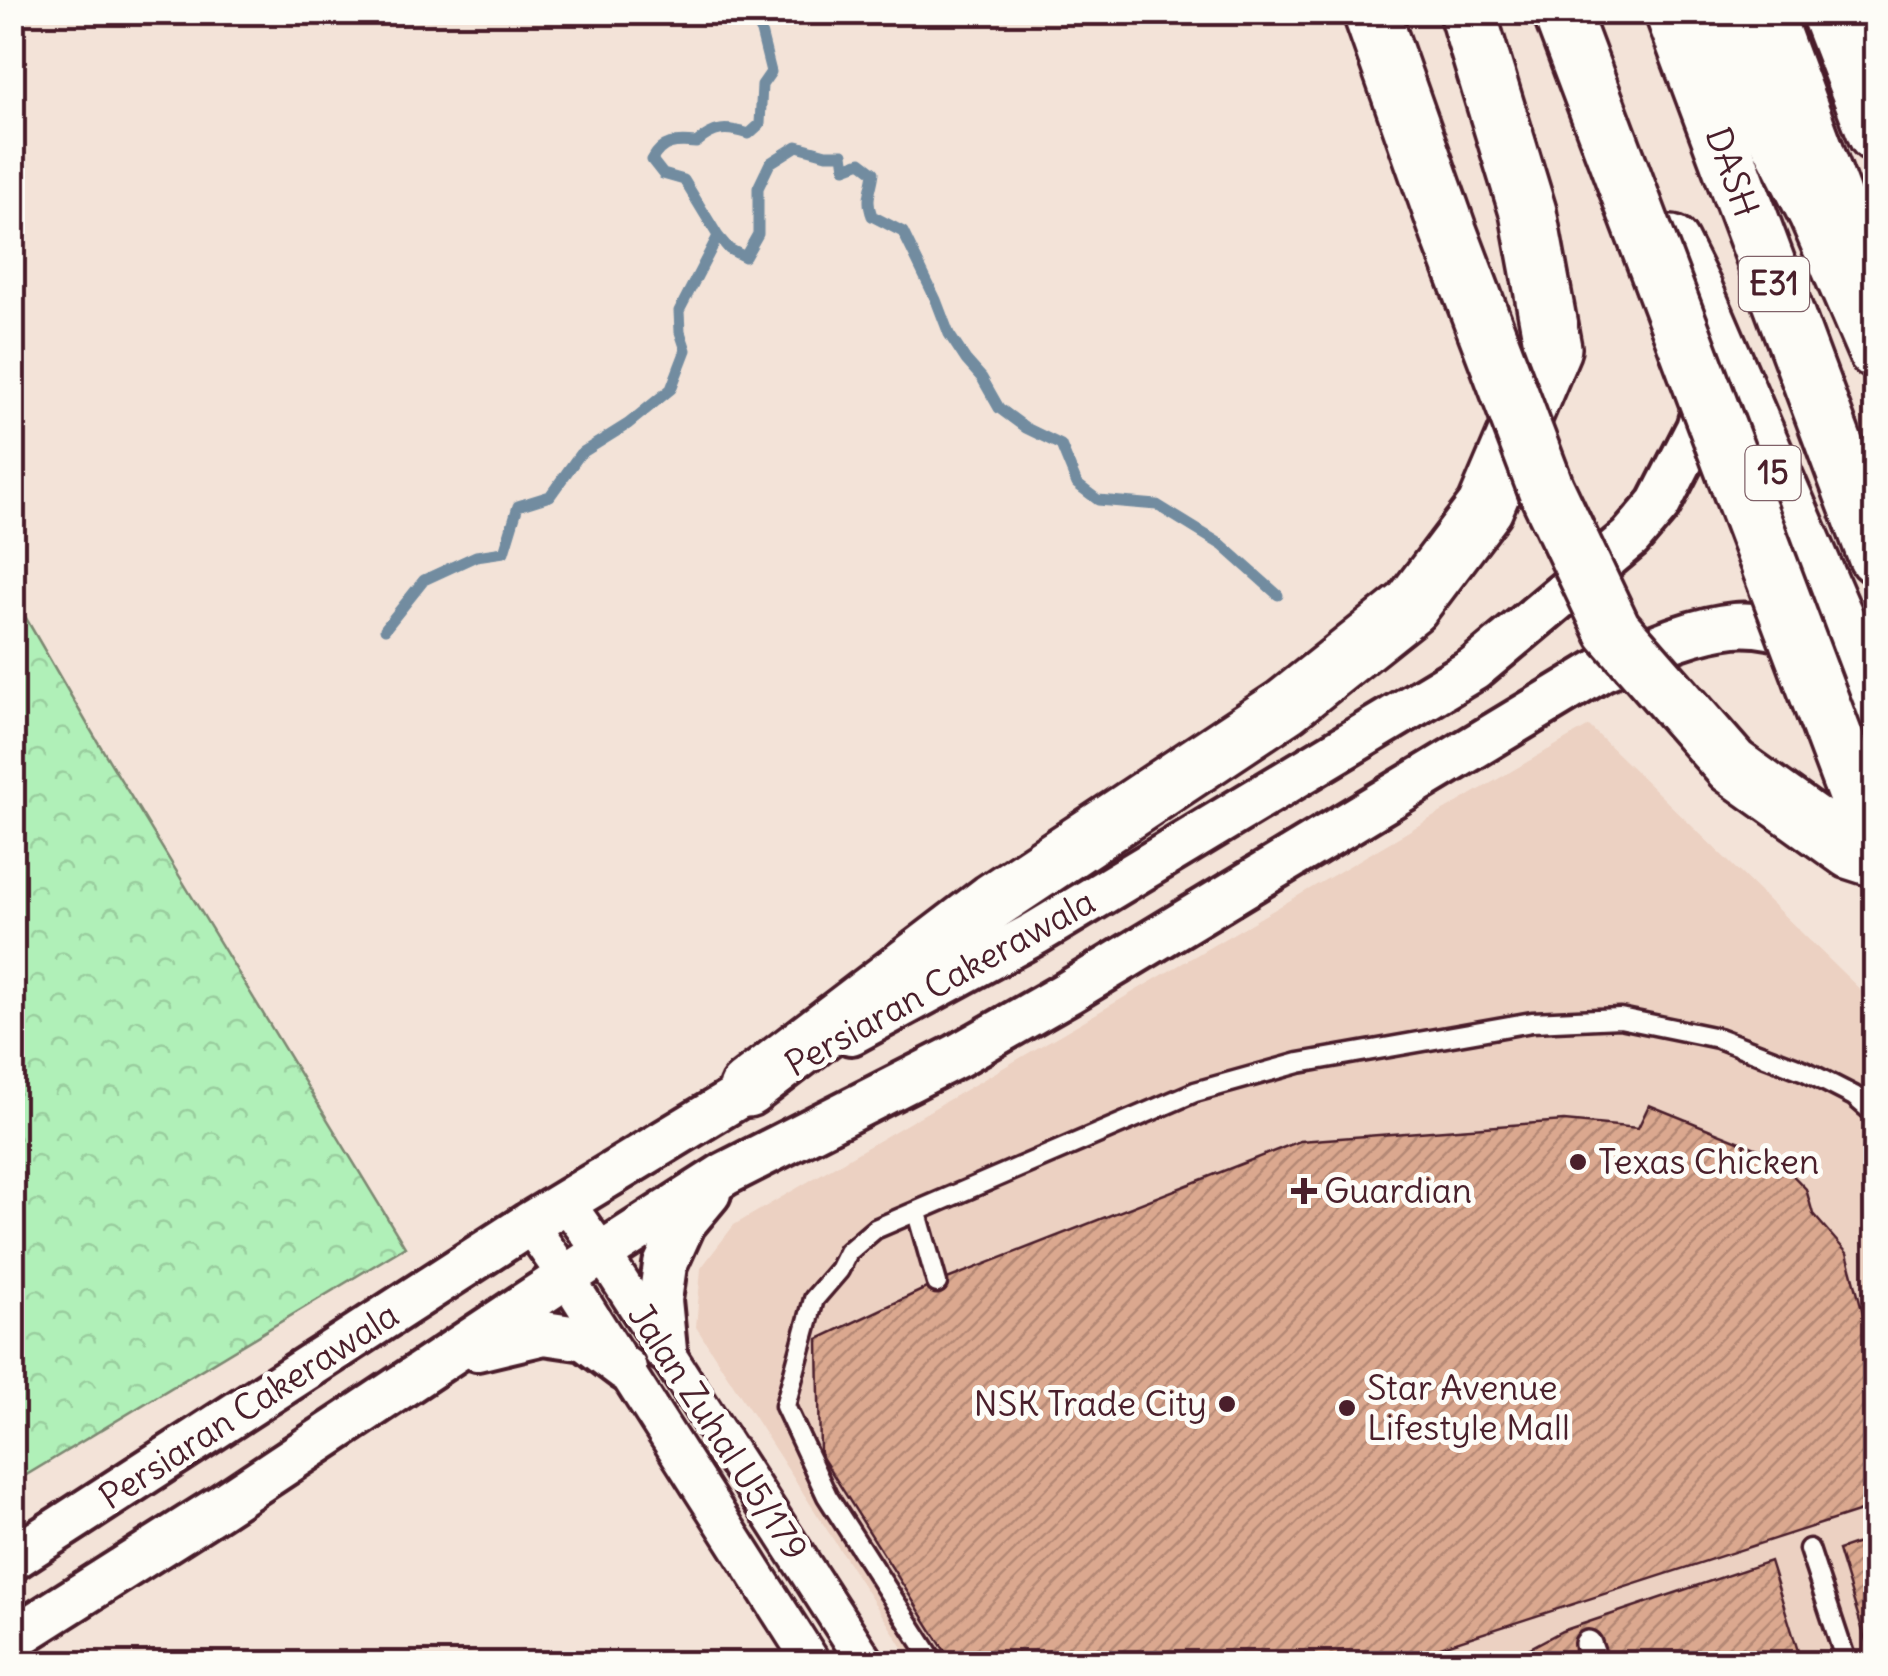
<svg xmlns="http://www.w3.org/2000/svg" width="1888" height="1676" font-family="Delius,sans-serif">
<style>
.built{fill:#ecd1c2}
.forest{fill:url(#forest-crowns);stroke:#7d8872;stroke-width:2.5}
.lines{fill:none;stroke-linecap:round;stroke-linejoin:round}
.stream{stroke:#728ca0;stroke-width:11}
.building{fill:url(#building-hatch);stroke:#4a1f2b;stroke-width:2.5}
.service-casing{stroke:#4a1f2b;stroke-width:25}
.pedestrian-casing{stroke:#4a1f2b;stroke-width:32}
.minor-casing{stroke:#4a1f2b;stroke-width:42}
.tertiary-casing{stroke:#4a1f2b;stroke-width:50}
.trunk-casing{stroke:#4a1f2b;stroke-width:62}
.motorway-casing{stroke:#4a1f2b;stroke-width:62}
.service{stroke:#fdfcf7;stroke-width:18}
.pedestrian{stroke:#fdfcf7;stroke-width:25}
.minor{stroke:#fdfcf7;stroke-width:35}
.tertiary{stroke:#fdfcf7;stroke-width:42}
.trunk{stroke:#fdfcf7;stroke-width:55}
.motorway{stroke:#fdfcf7;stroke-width:55}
.motorway-bridge-casing{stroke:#4a1f2b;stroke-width:62;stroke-linecap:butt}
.motorway-bridge{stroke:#fdfcf7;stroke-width:55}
.poi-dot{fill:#4a1f2b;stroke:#fdfcf7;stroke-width:4}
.labels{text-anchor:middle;stroke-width:10;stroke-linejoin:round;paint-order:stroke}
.shield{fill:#fdfcf7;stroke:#806168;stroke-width:2.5}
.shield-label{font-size:32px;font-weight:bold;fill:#4a1f2b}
.street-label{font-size:35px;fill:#4a1f2b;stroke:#fdfcf7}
.poi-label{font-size:35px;fill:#4a1f2b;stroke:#fdfcf7;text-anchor:start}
</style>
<defs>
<pattern id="forest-crowns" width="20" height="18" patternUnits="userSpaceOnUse" patternTransform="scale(2.5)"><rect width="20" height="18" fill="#b0f0b8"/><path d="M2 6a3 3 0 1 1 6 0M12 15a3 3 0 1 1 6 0" fill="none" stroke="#99cd9e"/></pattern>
<pattern id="building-hatch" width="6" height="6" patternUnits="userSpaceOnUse" patternTransform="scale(2.5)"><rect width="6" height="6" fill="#dba88f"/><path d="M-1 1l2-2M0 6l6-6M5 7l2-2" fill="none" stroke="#b48875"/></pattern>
</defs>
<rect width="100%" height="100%" fill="#f3e3d8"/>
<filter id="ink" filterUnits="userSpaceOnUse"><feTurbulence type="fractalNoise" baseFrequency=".01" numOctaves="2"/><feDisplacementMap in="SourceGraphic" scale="20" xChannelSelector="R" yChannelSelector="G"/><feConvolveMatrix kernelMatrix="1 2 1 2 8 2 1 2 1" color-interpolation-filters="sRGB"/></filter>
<g filter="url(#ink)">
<path class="built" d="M1589,726L1875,1004V1663H913L696,1327L701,1268L734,1225Z"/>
<path class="forest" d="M12,594L93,734L405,1247L13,1483Z"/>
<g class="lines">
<path class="stream" d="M768,12L759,24L771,72L762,85L760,124L749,134C726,127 715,127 696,143C676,141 662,141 652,160L663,174L684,180L718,236L729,249L745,257L758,234V188L770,163L797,146L826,154H843L845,168L861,162L874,172C872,190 865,198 872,216L903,232L936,300L949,334L966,360L982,378L999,408L1026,428L1061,445L1077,484L1098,500L1157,505L1222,545L1278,595
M385,629L424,580L476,556L504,552L518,506L550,496L580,454L628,424L671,389L686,350L680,332L679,311L718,236"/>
</g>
<path class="building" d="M1649,1105L1773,1155L1806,1189L1813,1214L1847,1253L1876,1362V1506L1388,1664H953L820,1454L818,1339L937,1283L1300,1141L1564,1121L1638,1128Z
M1876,1537V1664H1873L1838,1550Z
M1770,1561L1802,1664H1500L1562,1631Z"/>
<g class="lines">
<defs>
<path id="service" d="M917,1213L937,1283
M1809,1549L1847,1664
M935,1664L827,1496L785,1406L814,1299L839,1270L848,1252L875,1229L1195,1092L1299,1063L1532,1022L1620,1018L1718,1038L1805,1071L1854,1096L1876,1115"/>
<path id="pedestrian" d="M1588,1644L1595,1664"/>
<path id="minor" d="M565,1201L602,1253L867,1664
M529,1224L567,1278L813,1664"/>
<path id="tertiary" d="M851,1033L1036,933L1474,669L1630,538L1659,504L1698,428L1708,394L1707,386
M477,1349L544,1333L585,1339L625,1369
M665,1350L660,1300L665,1265L684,1223L709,1193
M12,1559L529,1224L776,1074
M12,1639L217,1509L602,1253L725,1174L957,1056L1069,992L1601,670C1644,652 1687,630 1734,625C1762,622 1793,632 1818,642"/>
<path id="trunk" d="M1714,12L1817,214L1876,351
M1671,244L1695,292L1876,713"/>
<path id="motorway" d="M1673,12L1876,556
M1764,12L1876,314
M1829,12L1876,134
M747,1089L993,901L1286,706L1411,606L1485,508L1553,348L1528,212L1467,12"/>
</defs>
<use href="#service" class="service-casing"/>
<use href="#pedestrian" class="pedestrian-casing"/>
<use href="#minor" class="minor-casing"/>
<use href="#tertiary" class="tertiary-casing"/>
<use href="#trunk" class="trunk-casing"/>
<use href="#motorway" class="motorway-casing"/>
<use href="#service" class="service"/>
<use href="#pedestrian" class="pedestrian"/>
<use href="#minor" class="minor"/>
<use href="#tertiary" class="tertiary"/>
<use href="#trunk" class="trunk"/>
<use href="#motorway" class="motorway"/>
<defs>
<path id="motorway-bridge" d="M1371,12L1449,233L1546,489L1613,630L1732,766L1851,851L1876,859
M1561,12L1876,848"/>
</defs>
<use href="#motorway-bridge" class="motorway-bridge-casing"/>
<use href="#motorway-bridge" class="motorway-bridge"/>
</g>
</g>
<g class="poi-dot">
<circle cx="1578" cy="1162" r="10"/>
<path d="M1299 1176h10v10h10v10h-10v10h-10v-10h-10v-10h10z"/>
<circle cx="1227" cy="1404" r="10"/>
<circle cx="1347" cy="1408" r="10"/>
</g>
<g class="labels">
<g class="shield">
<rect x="1739" y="257" width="70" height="54" rx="8"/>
<rect x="1745.5" y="446" width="55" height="54" rx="8"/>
</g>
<g class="shield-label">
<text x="1774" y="295">E31</text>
<text x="1773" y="484">15</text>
</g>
<g class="street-label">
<text transform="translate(1732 172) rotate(70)" y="12">DASH</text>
<text transform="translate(940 983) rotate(-29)" y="12">Persiaran Cakerawala</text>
<text transform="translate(249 1406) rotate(-33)" y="12">Persiaran Cakerawala</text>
<text transform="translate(718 1432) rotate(57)" y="12">Jalan Zuhal U5/179</text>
</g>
<g class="poi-label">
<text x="1598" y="1174">Texas Chicken</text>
<text x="1324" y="1203">Guardian</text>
<text x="1367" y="1400">Star Avenue<tspan x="1367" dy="40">Lifestyle Mall</tspan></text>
<text x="1207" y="1416" text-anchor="end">NSK Trade City</text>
</g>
</g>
<rect width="1888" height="1676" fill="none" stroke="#fdfcf7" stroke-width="50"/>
<rect x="25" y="25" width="1838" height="1626" fill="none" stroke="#4a1f2b" stroke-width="4" filter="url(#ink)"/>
</svg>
